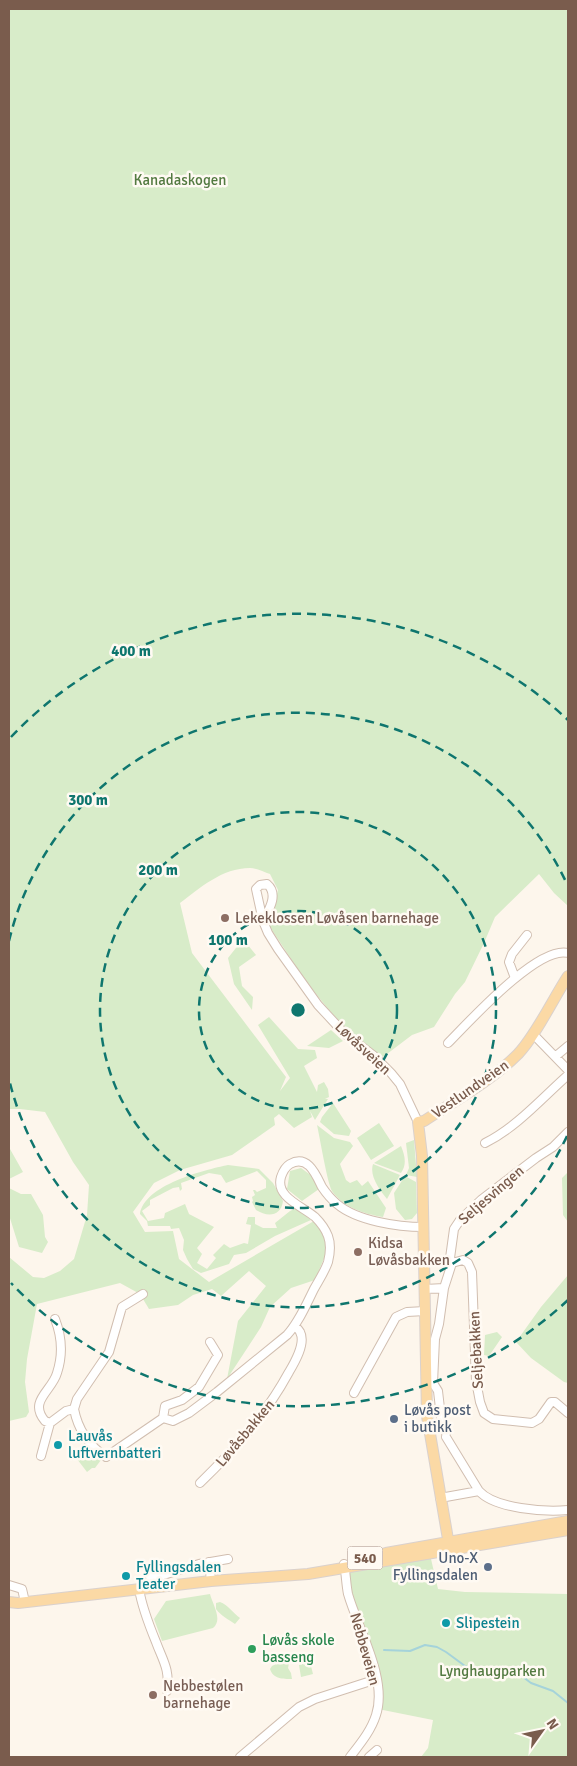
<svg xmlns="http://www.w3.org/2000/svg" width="577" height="1766" font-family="Signika,sans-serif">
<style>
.green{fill:#d8ecc9}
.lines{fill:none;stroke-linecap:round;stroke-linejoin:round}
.stream{stroke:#a5d3da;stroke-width:2}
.minor-casing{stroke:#d1beb0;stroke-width:10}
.major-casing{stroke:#dad1cd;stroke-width:12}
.minor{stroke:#fff;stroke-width:8}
.major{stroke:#fbd9a5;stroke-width:10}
.ring{fill:none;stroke:#0f766e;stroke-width:2.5;stroke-dasharray:9 6}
.education-dot{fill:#8d6e63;stroke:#fffaf3;stroke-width:2}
.service-dot{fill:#5c6f8a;stroke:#fffaf3;stroke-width:2}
.culture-dot{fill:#0f9aa8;stroke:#fffaf3;stroke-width:2}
.leisure-dot{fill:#2e9e5b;stroke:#fffaf3;stroke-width:2}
.labels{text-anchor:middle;stroke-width:5;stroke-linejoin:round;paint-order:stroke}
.shield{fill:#fffaf3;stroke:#a28b7f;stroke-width:1}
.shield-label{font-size:14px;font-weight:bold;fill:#7a5c4d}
.park-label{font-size:15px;fill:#537a41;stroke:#fffaf3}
.education-label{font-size:15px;fill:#785e54;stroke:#fffaf3;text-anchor:start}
.street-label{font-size:15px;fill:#7a5c4d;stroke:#fffaf3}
.service-label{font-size:15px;fill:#4e5e75;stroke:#fffaf3;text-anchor:start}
.culture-label{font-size:15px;fill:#0d838f;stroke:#fffaf3;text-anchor:start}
.leisure-label{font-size:15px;fill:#27864d;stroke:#fffaf3;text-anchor:start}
.centre{fill:#0f766e;stroke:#fffaf3;stroke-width:2.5}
.ring-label{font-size:15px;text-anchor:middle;font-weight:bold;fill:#0f766e;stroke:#fffaf3;stroke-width:5;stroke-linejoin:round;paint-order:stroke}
</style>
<rect width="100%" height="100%" fill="#fdf6ec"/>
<path class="green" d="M9,9H568V906L554,893L539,874L495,917L484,943L465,982L455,994L434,1027L412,1035L383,1057C373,1050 362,1042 352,1034C318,1002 293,962 268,924L278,890L270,874C264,872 256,868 250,868C222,868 200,888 180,903L192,953L286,1077L280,1091L290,1078L258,1025L269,1017L298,1049L315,1050L317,1058L304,1066L317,1092L318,1085L324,1082L328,1089L329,1097L325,1099H328L315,1120L310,1111L312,1117L294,1128L279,1114L274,1118L275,1125L232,1155L180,1170L154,1183L133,1212L145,1232L173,1231L179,1259L209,1282L314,1221L330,1244L315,1280L291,1288L270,1307L261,1327L227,1379L238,1321L266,1286L249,1271L221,1296L212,1289L193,1295L178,1305L149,1309L140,1294L120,1283L37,1304L27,1359L25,1382L29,1412L26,1417L9,1421V1257L33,1277L44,1278L60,1271L74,1259L87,1215L89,1185L73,1162L45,1112L20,1109H9Z
M243,939L256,955L239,967L242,986L253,997L252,1010L234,984L228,958Z
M331,1030L343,1041L329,1048L307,1046Z
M333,1103L351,1131L349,1136L334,1134L320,1122L322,1117Z
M379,1123L394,1146L371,1160L357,1138Z
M317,1125L334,1138L350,1142L353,1146L340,1164L346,1180L350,1183L357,1180L362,1186L368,1181L386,1208L383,1217C364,1214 343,1207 332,1191C327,1182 320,1138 317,1125Z
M414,1140L417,1177L406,1175L409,1168L406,1143Z
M401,1146C405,1156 407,1164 401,1173L374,1163Z
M10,1149L23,1172L9,1179V1150Z
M373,1164L400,1175L387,1199C380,1190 369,1176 373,1164Z
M228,1165L259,1169L273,1183L283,1201C281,1217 267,1217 256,1210L252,1202L253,1201L252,1197L255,1195L253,1190H255L257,1192L266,1188V1180L257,1171L226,1183L221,1175L209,1173L181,1183L182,1189L180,1191L179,1187L173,1188L150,1200V1205L142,1211L148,1221L164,1218L165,1213L185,1204L189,1214L214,1227L197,1248L202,1254L197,1263L207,1269L216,1258L213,1255L224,1244L230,1248L244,1243L248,1244L251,1225L246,1224L248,1217H255V1224L263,1228H277L275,1223L290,1211L296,1208L311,1220L275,1236L246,1253L234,1255L229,1264L201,1273L193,1269L187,1259L183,1250L184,1240L179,1228L171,1229L170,1226H148L147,1221L140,1214C144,1185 204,1170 228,1165Z
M301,1168L312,1176L319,1189L302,1201L287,1189L290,1171Z
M568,1172V1222L563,1215L562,1178Z
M405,1176L416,1182L417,1213L412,1219L405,1220L396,1209L394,1193Z
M9,1188L21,1194H31L43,1215L45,1237L48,1242L42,1253L19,1247L9,1215Z
M568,1275V1383L564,1382L531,1358L516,1342L541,1307Z
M497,1332L502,1337L489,1356L484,1355L485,1335Z
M91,1447L101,1460L95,1468H92L87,1472L77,1459Z
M431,1559L438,1589L465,1592L568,1594V1757H421L428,1748L433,1720L378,1709L377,1679L348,1593L345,1569L387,1561Z
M210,1594C213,1605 223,1620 213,1628L162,1641L154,1619L166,1601Z
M220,1602C228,1605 233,1613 240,1618L235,1624C228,1619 221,1616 216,1609V1603Z
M280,1662L289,1663L288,1668L291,1673L292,1679C283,1679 273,1679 270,1669L272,1666Z
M310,1662L313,1674L301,1677L299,1665Z"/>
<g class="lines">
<path class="stream" d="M384,1650L410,1651L425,1645L437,1647L446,1652L465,1666L474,1670L502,1672L523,1677L531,1683L553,1691L568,1703"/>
<defs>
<path id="minor" d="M263,921C269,910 279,894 267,884L260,885L256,889L263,921L268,933L278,949L318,1005L344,1033L374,1056L391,1073L400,1084L418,1122
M515,978L509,962L512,954L527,935
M533,1034L568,1070
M448,1043C469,1022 538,945 568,953
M556,1056L568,1046
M485,1143C517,1127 542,1098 568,1075
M452,1263L463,1260L468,1263L472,1272L476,1381L480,1402L484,1413L493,1419L532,1423L539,1419L551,1402H555L568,1413
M444,1288L439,1324L435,1339L433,1383L438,1391L441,1417L446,1433
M425,1289L444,1288L452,1263L450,1258L454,1229L460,1220L481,1200L536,1158L553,1147L568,1132
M55,1319C62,1337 63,1355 57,1373C52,1391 28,1401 45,1421L50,1423L66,1411L74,1409C78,1430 88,1445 106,1457L163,1418
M354,1393L396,1317L407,1312L425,1311
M74,1409L77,1399L109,1352L122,1307L143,1294
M163,1418L173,1421L189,1413L217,1392L287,1335C299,1322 306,1305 314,1289C319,1280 325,1271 328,1262C330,1254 331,1244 328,1236C325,1228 321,1223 315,1217C302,1206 275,1197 281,1177C283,1171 285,1167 290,1164C308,1154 316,1175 322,1187C326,1193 331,1199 337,1204C357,1221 398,1227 424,1227
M163,1418L165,1406L182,1400L199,1387L218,1355L210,1342
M446,1437L479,1491
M41,1456L50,1423
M200,1483C236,1448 265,1416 289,1372C295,1362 306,1343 300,1332C299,1330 297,1328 295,1326
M440,1498L479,1491C495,1509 545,1512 568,1510
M209,1562L211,1581
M344,1564C346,1574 346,1584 348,1594C358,1629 388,1679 376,1715C371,1731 360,1744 350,1757
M150,1577H157L199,1564L228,1559
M9,1585L22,1589L25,1602
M139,1589C142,1607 149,1625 156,1642C163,1661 170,1669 167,1691
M240,1757L299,1707L315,1699L377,1679
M369,1757L377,1750"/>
<path id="major" d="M450,1551L427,1416L422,1156L418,1122L424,1121C456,1100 491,1081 518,1054C536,1035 553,999 568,976
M356,1561L386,1553L568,1521
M9,1602L18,1603L211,1581L308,1574L568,1530"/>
</defs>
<use href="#minor" class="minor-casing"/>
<use href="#major" class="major-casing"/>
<use href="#minor" class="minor"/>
<use href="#major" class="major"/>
</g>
<g class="ring">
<circle cx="298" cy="1010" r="99"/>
<circle cx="298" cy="1010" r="198"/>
<path d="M567 1136A297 297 0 0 1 9 1079M9 941A297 297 0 0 1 567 884"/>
<path d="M568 1300A396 396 0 0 1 11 1283M11 737A396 396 0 0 1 568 720"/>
</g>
<g class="education-dot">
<circle cx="225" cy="918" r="5"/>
<circle cx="358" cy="1252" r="5"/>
<circle cx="153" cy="1695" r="5"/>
</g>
<g class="service-dot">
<circle cx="394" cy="1419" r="5"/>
<circle cx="488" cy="1567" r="5"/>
</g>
<g class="culture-dot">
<circle cx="58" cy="1445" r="5"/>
<circle cx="126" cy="1576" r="5"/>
<circle cx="446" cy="1623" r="5"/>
</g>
<circle class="leisure-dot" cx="252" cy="1649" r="5"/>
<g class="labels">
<rect class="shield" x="347.5" y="1546.5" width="35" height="23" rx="4"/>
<g class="shield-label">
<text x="365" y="1563">540</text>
</g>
<g class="park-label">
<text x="180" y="185">Kanadaskogen</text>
<text x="492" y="1676">Lynghaugparken</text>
</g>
<g class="education-label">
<text x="235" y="923">Lekeklossen Løvåsen barnehage</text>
<text x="368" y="1248">Kidsa<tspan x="368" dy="17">Løvåsbakken</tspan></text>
<text x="163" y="1691">Nebbestølen<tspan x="163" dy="17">barnehage</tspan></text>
</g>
<g class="street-label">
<text transform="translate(363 1048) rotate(43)" y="5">Løvåsveien</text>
<text transform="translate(470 1089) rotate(-35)" y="5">Vestlundveien</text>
<text transform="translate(491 1195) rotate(-41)" y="5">Seljesvingen</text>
<text transform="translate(476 1350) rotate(-93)" y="5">Seljebakken</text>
<text transform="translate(245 1433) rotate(-50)" y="5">Løvåsbakken</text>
<text transform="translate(365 1649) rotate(74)" y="5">Nebbeveien</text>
</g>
<g class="service-label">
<text x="404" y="1415">Løvås post<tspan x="404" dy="17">i butikk</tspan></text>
<text x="478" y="1563" text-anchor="end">Uno-X<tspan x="478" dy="17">Fyllingsdalen</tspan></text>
</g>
<g class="culture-label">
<text x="68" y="1441">Lauvås<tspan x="68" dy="17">luftvernbatteri</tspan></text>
<text x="136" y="1572">Fyllingsdalen<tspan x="136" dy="17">Teater</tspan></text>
<text x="456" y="1628">Slipestein</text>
</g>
<g class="leisure-label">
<text x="262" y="1645">Løvås skole<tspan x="262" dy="17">basseng</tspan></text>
</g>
</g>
<circle cx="298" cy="1010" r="8" class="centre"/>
<g class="ring-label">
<text x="131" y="656">400 m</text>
<text x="88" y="805">300 m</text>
<text x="158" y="875">200 m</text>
<text x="228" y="945">100 m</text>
</g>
<rect width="577" height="1766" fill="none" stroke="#7a5c4d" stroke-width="20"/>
<g transform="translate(542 1731) rotate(57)" stroke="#fffaf3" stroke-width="4" paint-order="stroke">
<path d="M0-4L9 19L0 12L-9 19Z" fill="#7a5c4d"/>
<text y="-8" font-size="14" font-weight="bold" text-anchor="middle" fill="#7a5c4d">N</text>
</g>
</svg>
